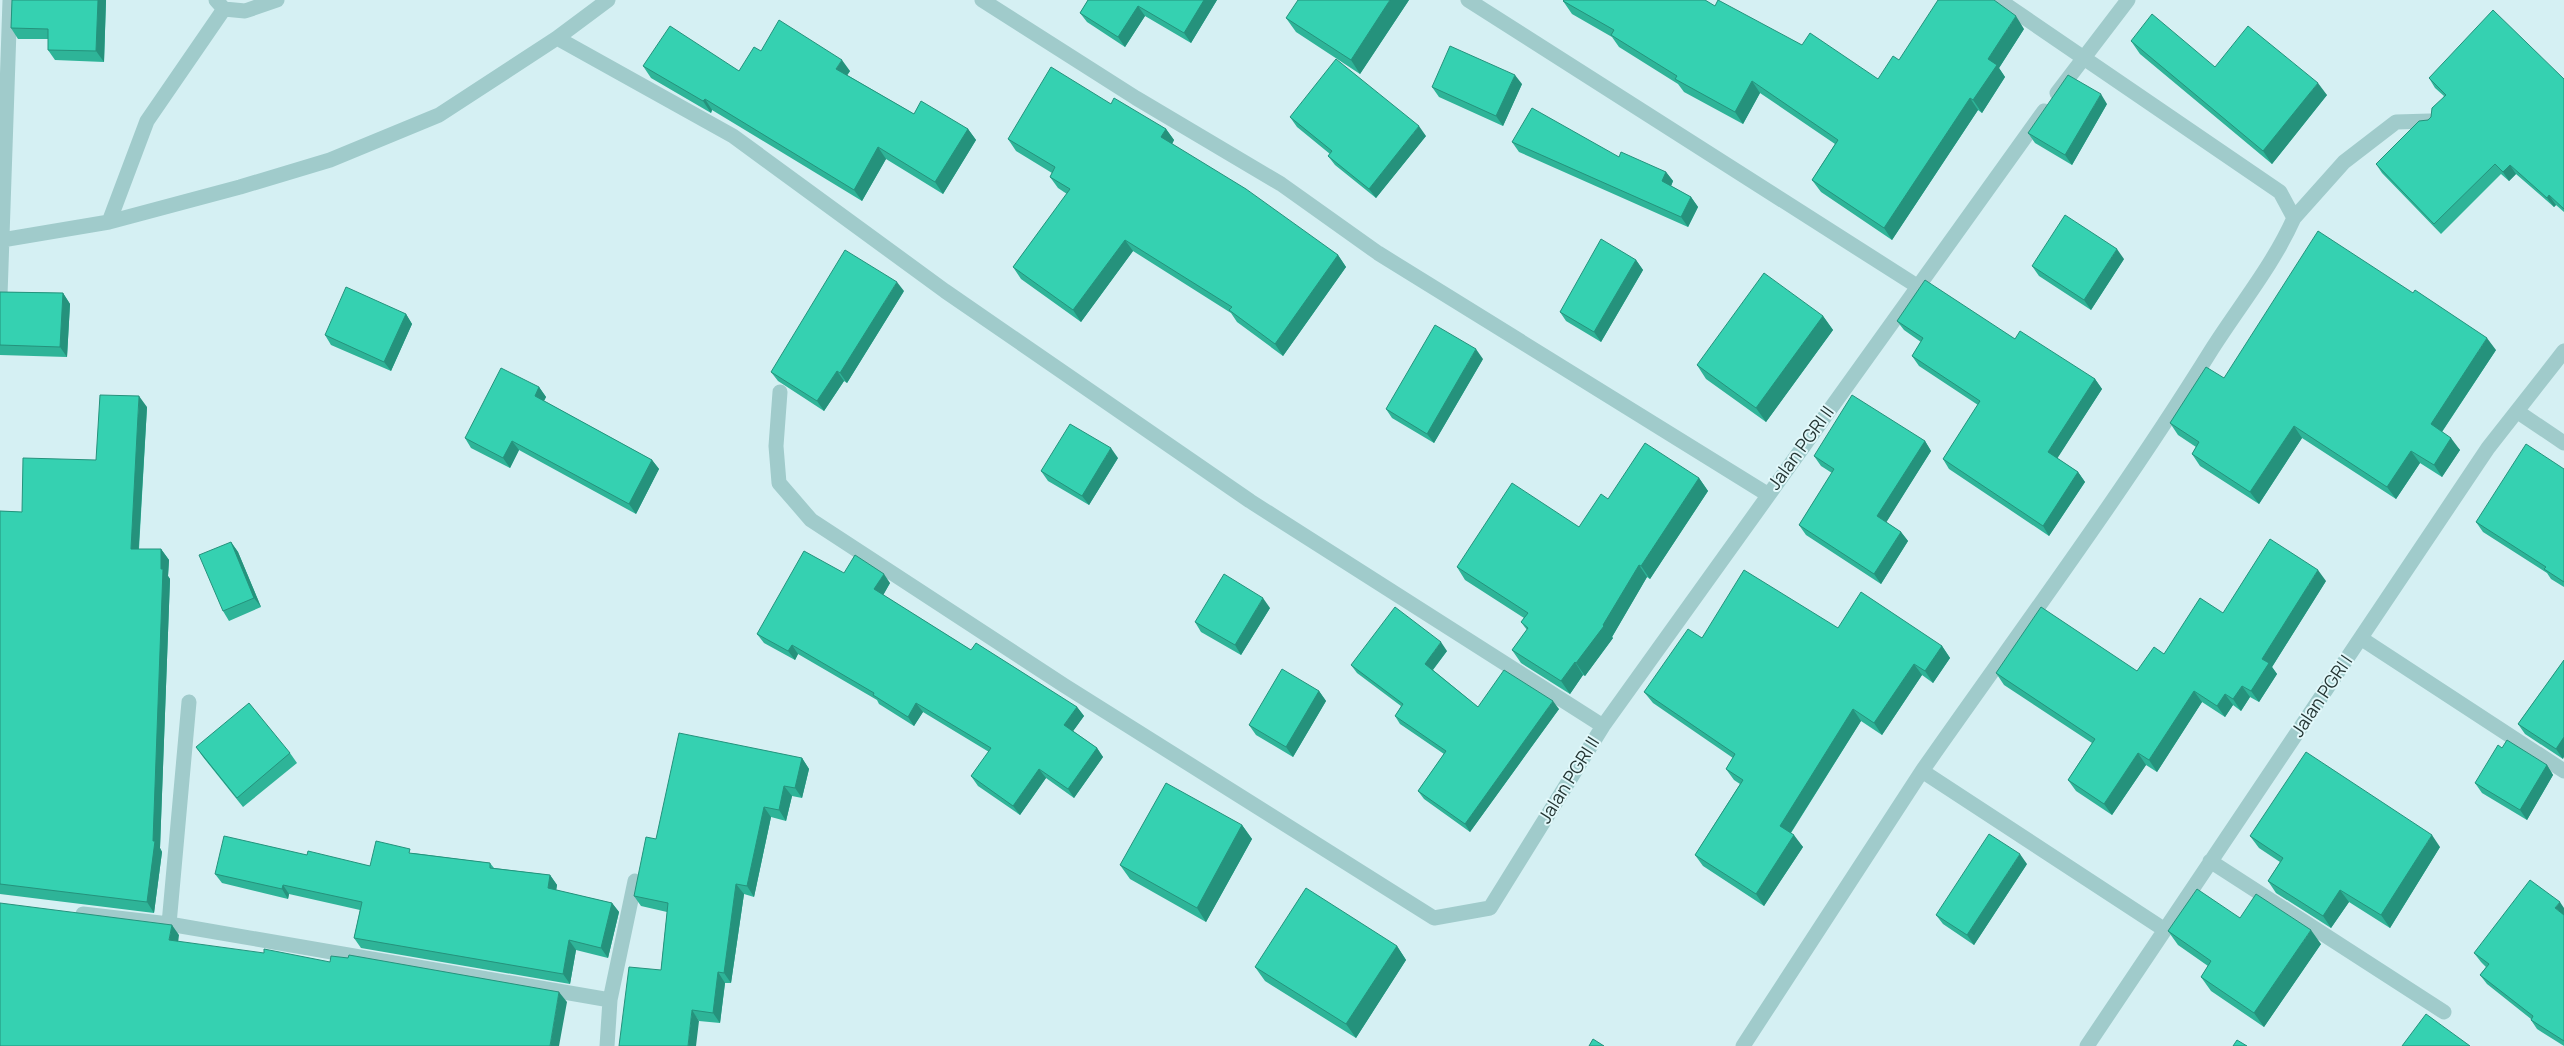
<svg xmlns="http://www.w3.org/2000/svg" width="2564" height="1046" font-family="Manrope,sans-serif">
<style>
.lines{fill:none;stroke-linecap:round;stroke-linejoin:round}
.minor{stroke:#a0cbcb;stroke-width:15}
.wall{fill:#2eb498}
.shaded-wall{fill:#25927c}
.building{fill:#35d1b1;stroke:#25927c}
.labels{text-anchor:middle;stroke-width:4;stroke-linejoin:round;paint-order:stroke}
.street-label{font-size:18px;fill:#243533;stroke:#e1f8fa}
</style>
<rect width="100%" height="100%" fill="#d5f0f3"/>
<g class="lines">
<path class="minor" d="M216,0L224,9L245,11L277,0
M982,0L1136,98L1281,184L1378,253L1767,494
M1468,0L1917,286
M1999,0L2280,192L2294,218C2273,265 2240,305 2212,349C2122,494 2020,631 1922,771L2165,930
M557,38L733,136L945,291L1250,501L1603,726
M2057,93L2128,0
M2294,218L2344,162L2396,122L2430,121
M109,222L147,121L224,9
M2,240L109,222L240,187L330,160L439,115L557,38L608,0
M0,296L10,0
M780,392L776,446L779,483L811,520L1065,686L1434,918L1490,908L1603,726L2044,111
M2518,412L2564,443
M2362,639L2564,771
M2210,861L2444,1012
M83,914L169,924L610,1000
M169,924L189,702
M607,1046L610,1000L635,881
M1743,1046L1922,771
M2087,1046L2488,448L2564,351"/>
</g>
<path class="wall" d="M12,0H106L104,62L55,60L48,50V39H18L11,28Z
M1088,0H1217L1191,43L1145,16L1125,47L1087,22L1080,13Z
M1409,0L1360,74L1296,32L1286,18Z
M1563,1L1715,6L1878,79L1899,60L2024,29L1999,68L2005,77L1982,113L1978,110L1892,240L1821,192L1812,180L1835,144L1760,93L1743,124L1684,92L1678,84L1619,47L1612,37L1572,14Z
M2131,41L2215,67L2327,95L2272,164L2140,54Z
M761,51L850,71L847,75L914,114L968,129L976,140L943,194L886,159L862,201L712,110L711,113L651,78L643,66L739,71Z
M2429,78L2564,79V212L2556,205L2554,207L2516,174L2509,181L2501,174L2441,234L2382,173L2376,164L2431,117L2444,96L2435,88Z
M1522,84L1503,126L1439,97L1432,87Z
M1111,104L1166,129L1174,140L1172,144L1338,255L1346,267L1283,356L1237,322L1231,313L1133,251L1081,322L1021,279L1013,267L1067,194L1058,188L1050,177L1052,173L1016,151L1008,139Z
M2107,104L2072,165L2035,143L2028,133Z
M1290,117L1426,136L1376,198L1335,165L1328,156L1330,154L1297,127Z
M1512,142L1619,157L1666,172L1673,181L1671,186L1691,197L1698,207L1688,227L1519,152Z
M2124,259L2091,310L2039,276L2032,266Z
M1636,260L1643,270L1601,342L1566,321L1560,312Z
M904,291L847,383L844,381L824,411L778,381L771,372Z
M0,292L63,293L70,304L67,357L0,355Z
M406,314L412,324L391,371L331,345L325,335Z
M1823,316L1833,330L1766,422L1706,379L1697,365Z
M1897,321L2015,339L2095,379L2102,389L2057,458L2078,472L2085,482L2049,536L1949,469L1943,459L1978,405L1919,366L1912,356L1921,342L1904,330Z
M2496,350L2442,432L2460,450L2442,477L2420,463L2396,499L2302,438L2259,504L2200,466L2192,454L2196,447L2178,435L2170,423L2224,378Z
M1483,359L1434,443L1392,418L1386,409Z
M539,387L546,397L544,401L652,460L659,469L636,514L519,450L510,468L471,448L465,438Z
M147,407L139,549H161L169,560L168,576L170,579L160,848L162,852L154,913L0,894V511L22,512L96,460Z
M1925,441L1931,451L1886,522L1901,532L1908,541L1881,584L1806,535L1799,525L1832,473L1821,466L1814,456Z
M1118,458L1089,505L1048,481L1041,471Z
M2564,469V587L2551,579L2547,573L2483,532L2476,522Z
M1699,478L1708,491L1650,579L1647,577L1612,637L1613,638L1585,676L1583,675L1570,694L1521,663L1512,650L1527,630L1521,622L1524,618L1465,580L1457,567L1579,527L1608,499Z
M231,542L238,552L261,607L229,621L223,611Z
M844,573L890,583L883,595L971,650L1077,707L1084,716L1073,731L1097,748L1103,757L1074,798L1046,778L1020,815L978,786L971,776L989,752L923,712L914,726L879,704L877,700L798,654L795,660L764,643L757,634Z
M2326,581L2272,667L2277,674L2259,702L2250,697L2241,711L2233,705L2225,717L2202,702L2157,772L2146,765L2112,815L2076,791L2068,780L2092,743L2004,685L1996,673L2137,671L2164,654L2223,613Z
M1270,608L1241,655L1201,632L1195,622Z
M1838,628L1942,646L1950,658L1933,683L1922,675L1882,735L1861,721L1791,833L1803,847L1764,906L1703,866L1695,855L1740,784L1734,780L1726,769L1733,758L1653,703L1644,692L1702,638Z
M1447,651L1433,670L1478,707L1559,709L1470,832L1424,799L1418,791L1444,754L1400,724L1395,716L1401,706L1357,673L1351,665Z
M2564,660L2563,759L2525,734L2518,724Z
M1319,691L1326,701L1293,757L1256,735L1249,725Z
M196,747L290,753L297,763L243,807L203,757Z
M2502,748L2547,765L2553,775L2527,820L2482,793L2475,783Z
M802,758L809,769L802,798L792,796L786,821L771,817L754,897L744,894L731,983H725L720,1023L699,1021L661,970L667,912L641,906L634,896L656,839Z
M1242,825L1252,839L1206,922L1130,879L1120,865Z
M2250,836L2440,847L2390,928L2349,902L2331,928L2276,893L2268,881L2280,862L2259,848Z
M413,853L490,863L494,868L550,875L557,885L556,890L612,903L619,912L608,958L576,950L570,984L361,948L354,938L360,910L289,894L288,899L222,883L215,874L307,855L370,866Z
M2027,864L1974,945L1943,924L1936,915Z
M2564,908V1046L2537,1029L2531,1020V1019L2487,984L2480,975L2486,967L2481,962L2474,953Z
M2168,931L2321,944L2264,1027L2211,991L2201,977L2208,966L2178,945Z
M1397,946L1406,960L1356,1038L1265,981L1255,967Z"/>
<path class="shaded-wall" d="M98,0H106L104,62L96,51Z
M1204,0H1217L1191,43L1184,33Z
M1390,0H1409L1360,74L1351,60Z
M1138,6L1145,16L1125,47L1118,37Z
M2016,16L2024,29L1999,68L2005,77L1982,113L1973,100L1988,59Z
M842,60L850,71L844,80L836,69Z
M1515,75L1522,84L1503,126L1496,116Z
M1752,81L1760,93L1743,124L1735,112Z
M2318,83L2327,95L2272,164L2263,151Z
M2101,94L2107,104L2072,165L2065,155Z
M1970,98L1978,110L1892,240L1884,228Z
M705,99L712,110L711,113L703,101Z
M1419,126L1426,136L1376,198L1369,189Z
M968,129L976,140L943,194L935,182Z
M1166,129L1174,140L1170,148L1161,137Z
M878,147L886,159L862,201L854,190Z
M2510,165L2516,174L2509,181L2503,172Z
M1666,172L1673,181L1669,191L1662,181Z
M2549,195L2556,205L2554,207L2547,198Z
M1691,197L1698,207L1688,227L1681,217Z
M1125,240L1133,251L1081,322L1073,310Z
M2117,249L2124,259L2091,310L2084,300Z
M1338,255L1346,267L1283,356L1275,344Z
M1636,260L1643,270L1601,342L1594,332Z
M897,282L904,291L847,383L840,373Z
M63,293L70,304L67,357L60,347Z
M406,314L412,324L391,371L384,362Z
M1823,316L1833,330L1766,422L1756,408Z
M2487,338L2496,350L2439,436L2431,424Z
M1476,349L1483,359L1434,443L1427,434Z
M837,371L844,381L824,411L817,401Z
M2095,379L2102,389L2055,462L2048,452Z
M539,387L546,397L541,406L535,396Z
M139,396L147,407L138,559L131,549Z
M2294,426L2302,438L2259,504L2250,492Z
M2451,438L2460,450L2442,477L2434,465Z
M512,441L519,450L510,468L503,458Z
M1925,441L1931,451L1884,526L1877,516Z
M1111,448L1118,458L1089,505L1082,496Z
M2411,451L2420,463L2396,499L2387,487Z
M652,460L659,469L636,514L629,504Z
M2078,472L2085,482L2049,536L2043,526Z
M1699,478L1708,491L1650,579L1641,566Z
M1901,532L1908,541L1881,584L1874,574Z
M231,542L238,552L261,607L254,598Z
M161,549L169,560L168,576L170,579L160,848L162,852L154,913L147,902Z
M1639,565L1647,577L1612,637L1613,638L1585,676L1576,663L1603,625Z
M2318,570L2326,581L2272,667L2277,674L2259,702L2251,691L2262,659Z
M884,574L890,583L881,599L874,589Z
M1263,598L1270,608L1241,655L1235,645Z
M1441,642L1447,651L1431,672L1425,664Z
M792,645L798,654L795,660L788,651Z
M1942,646L1950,658L1933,683L1925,671Z
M1575,662L1583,675L1570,694L1561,681Z
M1914,664L1922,675L1882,735L1874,723Z
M2242,686L2250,697L2241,711L2233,699Z
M1319,691L1326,701L1293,757L1286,747Z
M2194,691L2202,702L2157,772L2149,760Z
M2225,694L2233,705L2225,717L2217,706Z
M1553,701L1559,709L1470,832L1465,824Z
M916,703L923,712L914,726L908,717Z
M1077,707L1084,716L1071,734L1064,725Z
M1853,709L1861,721L1788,837L1780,826Z
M2564,736V757L2563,759L2556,749Z
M1097,748L1103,757L1074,798L1068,789Z
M2138,753L2146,765L2112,815L2104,804Z
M802,758L809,769L802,798L795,788Z
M2547,765L2553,775L2527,820L2520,810Z
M1039,769L1046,778L1020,815L1013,806Z
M784,786L792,796L786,821L779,810Z
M764,807L771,817L754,897L747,886Z
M1242,825L1252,839L1206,922L1197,908Z
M1794,835L1803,847L1764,906L1756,894Z
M2432,835L2440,847L2390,928L2381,915Z
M2020,854L2027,864L1974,945L1967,935Z
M550,875L557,885L555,898L548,888Z
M736,884L744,894L731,983L724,973Z
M283,885L289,894L288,899L282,889Z
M2340,890L2349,902L2331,928L2323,916Z
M2560,902L2564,908V915L2555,908Z
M612,903L619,912L608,958L601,948Z
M172,925L179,935L177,951L169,940Z
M2311,930L2321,944L2264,1027L2254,1013Z
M569,940L576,950L570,984L563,974Z
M1397,946L1406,960L1356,1038L1346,1024Z
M718,972L725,983L720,1023L713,1013Z
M559,992L567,1002L559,1046H550Z
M692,1010L699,1021L696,1046H688Z"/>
<path class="building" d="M12,0H98L96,51L48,50V29L11,28Z
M1088,0H1204L1184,33L1138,6L1118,37L1080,13Z
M1298,0H1390L1351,60L1286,18Z
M1564,0H1705L1715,6L1718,0L1802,45L1810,33L1878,79L1893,56L1899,60L1938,0H1994L2016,16L1988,59L1997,65L1973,100L1970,98L1884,228L1812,180L1838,140L1752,81L1735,112L1675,79L1677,76L1611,35L1614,30L1563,1Z
M2493,10L2564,79V209L2549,195L2547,198L2510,165L2503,172L2495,164L2434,224L2376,164L2419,121L2428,120L2431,117L2432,108L2446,95L2429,78Z
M2152,14L2215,67L2248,26L2318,83L2263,151L2131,41Z
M779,20L842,60L836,69L914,114L921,101L968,129L935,182L878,147L854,190L705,99L703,101L643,66L670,26L739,71L754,47L761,51Z
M1450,46L1515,75L1496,116L1432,87Z
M1336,59L1419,126L1369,189L1328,156L1332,151L1290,117Z
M1051,67L1111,104L1114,98L1166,129L1161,137L1246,189L1338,255L1275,344L1229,310L1232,307L1125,240L1073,310L1013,267L1070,189L1050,177L1055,167L1008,139Z
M2068,75L2101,94L2065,155L2028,133Z
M1532,108L1619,157L1621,152L1666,172L1662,181L1691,197L1681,217L1512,142Z
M2065,215L2117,249L2084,300L2032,266Z
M2318,231L2413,293L2415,290L2487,338L2431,424L2451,438L2434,465L2411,451L2387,487L2294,426L2250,492L2192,454L2199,442L2170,423L2206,367L2224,378Z
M1601,239L1636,260L1594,332L1560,312Z
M845,250L897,282L840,373L837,371L817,401L771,372Z
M1764,273L1823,316L1756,408L1697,365Z
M1925,280L2015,339L2020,331L2095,379L2048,452L2078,472L2043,526L1943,459L1980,401L1912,356L1923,338L1897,321Z
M346,287L406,314L384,362L325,335Z
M0,292L63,293L60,347L0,345Z
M1435,325L1476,349L1427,434L1386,409Z
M501,368L539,387L535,396L652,460L629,504L512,441L503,458L465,438Z
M100,395L139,396L131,549H161V569H163L153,841H155L147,902L0,884V511L22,512L23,458L96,460Z
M1852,395L1925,441L1877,516L1901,532L1874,574L1799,525L1834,469L1814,456Z
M1070,424L1111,448L1082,496L1041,471Z
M1645,443L1699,478L1641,566L1639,565L1603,625L1604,626L1576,663L1575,662L1561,681L1512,650L1528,628L1521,622L1528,613L1457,567L1512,483L1579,527L1601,494L1608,499Z
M2526,444L2564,469V582L2544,569L2546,567L2476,522Z
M2270,539L2318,570L2262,659L2269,663L2251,691L2242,686L2233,699L2225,694L2217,706L2194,691L2149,760L2138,753L2104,804L2068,780L2095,739L1996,673L2041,607L2137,671L2154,647L2164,654L2200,598L2223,613Z
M231,542L254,598L223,611L199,555Z
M804,551L844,573L855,555L884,574L874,589L971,650L976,643L1077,707L1064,725L1097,748L1068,789L1039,769L1013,806L971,776L991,748L916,703L908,717L873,695L874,693L792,645L788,651L757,634Z
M1744,570L1838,628L1861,592L1942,646L1925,671L1914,664L1874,723L1853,709L1780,826L1794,835L1756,894L1695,855L1743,780L1726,769L1735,754L1644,692L1688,629L1702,638Z
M1224,574L1263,598L1235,645L1195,622Z
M1395,607L1441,642L1425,664L1478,707L1504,670L1553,701L1465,824L1418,791L1446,751L1395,716L1403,704L1351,665Z
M2564,660V737L2556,749L2518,724Z
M1282,669L1319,691L1286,747L1249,725Z
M249,703L290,753L237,798L196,747Z
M679,733L802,758L795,788L784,786L779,810L764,807L747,886L736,884L724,973L718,972L713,1013L692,1010L688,1046H619L629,967L661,970L668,903L634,896L646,837L656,839Z
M2507,740L2547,765L2520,810L2475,783L2498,745L2502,748Z
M2306,752L2432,835L2381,915L2340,890L2323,916L2268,881L2283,858L2250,836Z
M1166,783L1242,825L1197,908L1120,865Z
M1989,834L2020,854L1967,935L1936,915Z
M224,836L307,855L308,851L370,866L376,841L410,849L409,853L490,863V868L550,875L548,888L612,903L601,948L569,940L563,974L354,938L362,902L283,885L282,889L215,874Z
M2530,880L2560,902L2555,908L2564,915V1041L2531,1020L2533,1016L2480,975L2489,964L2474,953Z
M1306,888L1397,946L1346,1024L1255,967Z
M2197,889L2240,918L2256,894L2311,930L2254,1013L2201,977L2211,961L2168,931Z
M0,903L172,925L169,940L264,953V949L330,962L331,956L348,958L349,955L559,992L550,1046H0Z
M2426,1014L2470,1046H2402Z
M1593,1039L1604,1046H1589Z
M2237,1040L2247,1046H2233Z"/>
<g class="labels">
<g class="street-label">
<text transform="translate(1801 448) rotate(-54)" y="6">Jalan PGRI II</text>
<text transform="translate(2322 696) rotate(-56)" y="6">Jalan PGRI I</text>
<text transform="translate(1569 780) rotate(-58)" y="6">Jalan PGRI II</text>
</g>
</g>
</svg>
